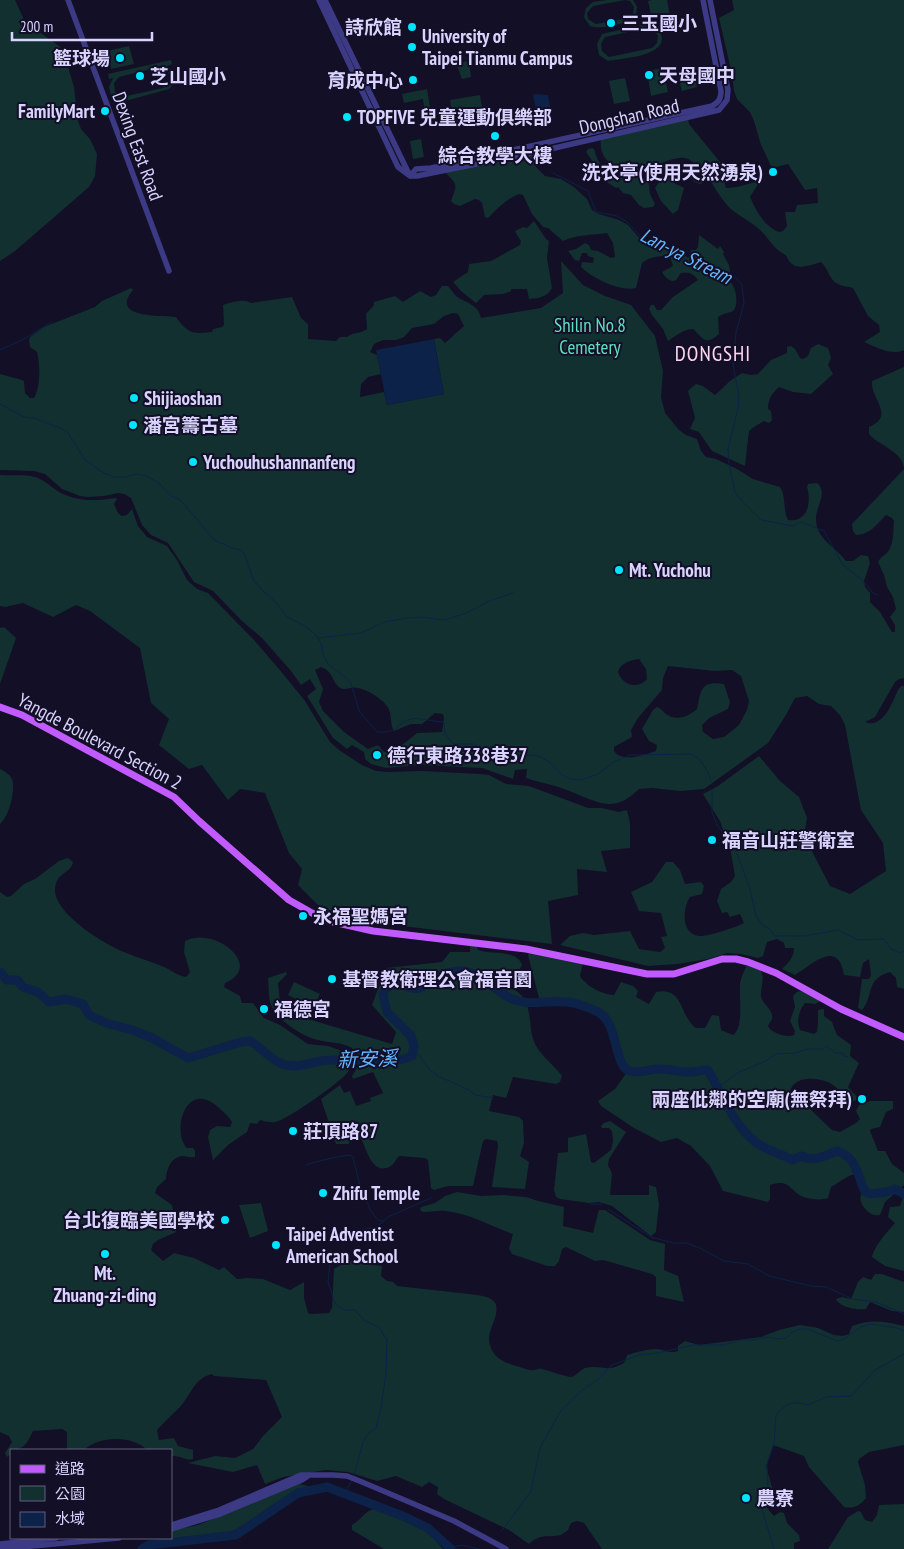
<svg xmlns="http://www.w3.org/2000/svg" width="904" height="1549" font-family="'PT Sans Narrow','Noto Sans TC',sans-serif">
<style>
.green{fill:#12302f;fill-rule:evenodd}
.water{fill:#0c2248}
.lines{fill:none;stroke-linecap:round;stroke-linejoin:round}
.stream{stroke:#0c2248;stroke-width:1}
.river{stroke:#0c2248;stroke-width:9}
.minor{stroke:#3d3a85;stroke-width:5.5}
.major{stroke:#c25bff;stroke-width:7}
.poi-dot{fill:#00e5ff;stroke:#130f26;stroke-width:2}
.labels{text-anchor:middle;stroke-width:4;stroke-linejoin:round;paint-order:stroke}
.poi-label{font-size:19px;font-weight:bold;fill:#d9d4ff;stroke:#130f26;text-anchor:start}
.street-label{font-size:19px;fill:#d9d4ff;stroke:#130f26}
.park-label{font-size:19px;fill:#5fe0c0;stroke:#130f26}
.water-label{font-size:20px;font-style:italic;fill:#62b6ff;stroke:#130f26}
.quarter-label{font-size:21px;letter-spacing:1px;fill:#ffd6f0;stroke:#130f26}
</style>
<rect width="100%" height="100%" fill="#130f26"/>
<path class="green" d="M0,0H15L25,22L59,46L63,50L74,87L78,121L81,129L90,139L97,154L95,176L89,187L15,251L0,261Z
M607,0H633L637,7L636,15C630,24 600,30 590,26L584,17L586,8L593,2ZM625,0L630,1L634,7L633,13L629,18L596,24L588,19L587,13L593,6Z
M652,0H667L670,15L652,19L648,1Z
M732,0H904V350C891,356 876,347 864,342L880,332L879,325L868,316L853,288C848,286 843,287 838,284C829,280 828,268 821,262C806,267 792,272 786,255C774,250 768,237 759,229C749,220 735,214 728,206C715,192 706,168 688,159C681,155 666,161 659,164C654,166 652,170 646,171C625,175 597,164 601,139L688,119L689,124L720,162L726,188C739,188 745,184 757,182L758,184L750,197C757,212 763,225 779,232L783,231L787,226L785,212H795L797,205L818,203L817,188L805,190L788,164L772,168L761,145L754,121L750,112L737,99L734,91L732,74L719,18L734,10Z
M647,24C653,25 657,27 660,32C672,56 622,58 608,61L599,55L597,44L602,34ZM647,28L654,30L658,36L657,43L652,48L609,57L602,51L601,44L605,37Z
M129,46L134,64L111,69L107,51Z
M171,60L172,64L167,66C176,72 177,82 169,89L129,100L120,101L111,95L109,87L113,78L109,79L108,74ZM158,67L166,69L170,76L169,84L163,88L122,97L115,92L114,83L119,77L123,76Z
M469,61L471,77L462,79L456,63Z
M663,68L668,92L651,96L647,71Z
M694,72L697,87L682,91L678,76Z
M625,78L630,101L614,104L609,81Z
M427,89L431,114H425L423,99L404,103L402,94Z
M480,95L482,107L464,110L467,126L455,128L450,100Z
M421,139L424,157L413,159L410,141Z
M592,148L594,149C603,182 620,174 648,179L650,194L655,204L653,207L644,208L639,205L631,195L623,193L618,187L616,188L608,183L586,152L588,149Z
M534,154L536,167L545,176L561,179L574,187L587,199L592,210L599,214L619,220L628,225L641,240L669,251L674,247L688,258L691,250H696L698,247L699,235L718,249L720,246L724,252L723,254L729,265L730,272L725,278C727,280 730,282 732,284C736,289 739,306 733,311C729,313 724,313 718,317L719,334C705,346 704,339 693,329C683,329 676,336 668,341L663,329L652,315L649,309L651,305H654L657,310H661L673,297L698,280C693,273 689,272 681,273C679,275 678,277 677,279C672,285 664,276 662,272L673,266L669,254C658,258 652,255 642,263L636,288C620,292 592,278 581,267L582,262L593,263L594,258L588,256L587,253H582L579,261L575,260L568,251L576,249L585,243L589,245L591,250L598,251L611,258L615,257L613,243L607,233C592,235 576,235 563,241L548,228L543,227L532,214L523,195L519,194C506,199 498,208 488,218L485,217L482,203L479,200L475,199L460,206L454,204L451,201C458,183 457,185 445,172Z
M676,163C689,161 697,173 703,183L700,184L695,182L684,173L674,174L672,181C675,185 680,185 684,188L678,210L673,214L661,201L655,188L669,167Z
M534,221L546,239L549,241L547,258L552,288C547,297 540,298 529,299L527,289H511V291L503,294L484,295L476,303L461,291L453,282L468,272L469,264L491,261L520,245L521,241L517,235L515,231L523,227L527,228Z
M561,261L583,285L605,296L631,305L655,336L663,371L661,397L665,413L679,430L686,435L697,439L701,451L706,457L716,459L737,469L753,479L780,487C786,495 783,511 788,520C807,523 812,503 807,487L808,484L817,483C829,493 815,507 816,520C817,540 836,547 846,561H853L861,555L868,556L870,563L864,581L865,587L870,593V602L880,612L892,632H895V625L890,617L896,609L893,597L887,587L884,575L878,562C881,556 886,555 889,550C894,542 893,529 894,521L892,518L886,515C876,525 871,534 856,535L853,531L852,524L904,469C903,451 879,446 869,434V427C896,415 870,399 872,381L904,367V678L899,679L895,682L875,717L865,722C883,729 892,703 898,690L901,686H904V989L897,987L896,978L890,972C864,980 875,995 862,1010L858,1008L862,979H869L871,975L869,959L863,963L860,977L844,975C838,939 814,963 795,975L782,969C789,962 794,957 794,948H785L784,943L777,939L767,942L763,956L758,958L741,954L727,953L708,959L677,964L648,966L560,945L570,936L583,933L594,935L630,931L639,949L660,952L665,948L661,937L667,936L661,913L639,911L631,892L652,882L666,862H673L680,870L685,884L701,882L704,886L702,894L690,897C682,909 681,936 701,936C709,936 737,927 744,923L740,914L730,917L727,912L722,913L717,901L721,889L731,882L735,876L731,853L720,821L703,794L718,786L759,756L780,781L799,797L807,818L804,836L830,886L850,894L886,871L883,843L861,810L845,725L840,715L831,706L819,704L807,696L795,698L786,715L768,743L704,789L680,791L652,788L639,789C611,817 594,799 564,789C551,784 538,782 526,778L527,769L515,770L513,779L482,768L421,765L386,768L371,764L365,759L364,752L352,745L347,749L333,738L307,696L316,689L310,679L301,685L291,671L262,638L242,621L213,591L194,582L168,543L151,535L142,525L131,498L124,494L118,493L104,496L88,497L80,496L62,489L45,474L34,471L0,470V374L22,380L24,381L25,393L30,398H34C41,386 40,364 37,352L30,347L29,340L30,337L44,327L95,307L102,301L131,288L133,290C109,319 161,315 176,317C188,334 193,334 212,332L213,329L222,327L224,325L223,305C232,302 243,298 251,303L292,297L301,318L308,324V339L336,341L340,337H347C353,332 360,334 367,329L366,314L374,305V302L395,296L403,302L420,291L431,297L436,295L442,286H448C451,289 453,293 456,296C466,303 478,304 481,318L541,308L563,293ZM453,313L458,314L464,326L445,343L440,338L434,339L444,394L387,405L384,392L360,397L361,384L368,377L381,374L377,355L370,352L374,344L383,340H396L404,337L412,328L434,324L444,316ZM639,659L646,669L647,679C638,690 622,685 618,672C620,663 631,660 639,659ZM668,666L715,671L732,670L741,676L749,701L747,710L739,725L724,737L713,739L703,732L702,725L709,718L728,709L730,702L724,684C700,680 701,691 697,709C689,716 677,722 666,714C663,712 662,709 657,707L653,710L642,729L649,741L657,745L656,751C644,755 622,763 614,751V747L632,737L631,730L638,718L662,690L663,678ZM321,667C334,672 331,680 339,687C345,692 351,686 357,688C367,689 382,699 387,706C393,714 389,723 394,731L411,724H422L435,713L443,714L444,718L442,732L417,733L406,742L389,753L384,752L378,745L368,749L344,732L323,711L319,702L323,689L315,670Z
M818,344L828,348L831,358L828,365L833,374L811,394L793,392L779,387C771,394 768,400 768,409L771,411L772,420L769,423L764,421L754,427L749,431L745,466L712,451L699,432L690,429L695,418L688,391L692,387L696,384L703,386L715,395L730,381L742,373L751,375L758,374L771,360L787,353V347L791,346L795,349L800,358L803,359L808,356L811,348Z
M0,475C11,476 25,474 35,477C45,480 51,487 59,492C78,502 96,501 116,498L117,499L114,504L118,513L122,516L127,515L132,509L138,526L147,537L167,546L177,560L187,580L197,589L208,593L254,640L279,669L305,701L330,742L339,750L362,765L376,771L388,772L422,771L480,774L489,775L506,784L529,786L588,808H602L619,812L627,810L630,823V848L601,851L607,872L577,869L578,895L548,901L552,944L369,922L320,907L298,885L302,869L289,853L265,793L240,789L228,800L202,765L189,769L159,745L169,719L151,703L140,648L90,611L76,605L53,617L23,603L5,607L0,606Z
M4,627L16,638L0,684V628Z
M0,769C4,771 10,774 12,779C16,789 9,817 0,824Z
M68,858L73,862C70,875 56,871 55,890C55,914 104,944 124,952C137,958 151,961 164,967C171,970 177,975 185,977L187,976L190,972L184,952L185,941C215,925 265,967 225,983L224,987L240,996L242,1003H253L264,1018L280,1025L308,1044L328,1046L348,1053C350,1058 351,1066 348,1072C342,1081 286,1121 275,1122C271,1123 264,1121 260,1120L257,1124L250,1123L247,1132L228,1145L213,1160L208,1137L210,1130L217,1126L230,1127L232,1122C229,1117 224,1112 219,1108C186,1077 171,1132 187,1148H193L195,1151V1157C190,1158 186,1156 182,1156C170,1158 167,1169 166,1179L157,1187L155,1193L172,1205L177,1228L176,1232L158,1240L153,1244L151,1250L163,1261L174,1253L194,1258L219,1270L224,1267L237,1279L247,1278L263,1279L290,1290L304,1282V1298L308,1313L311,1314L329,1313L332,1308L334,1269L349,1260L356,1263L382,1266L381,1276L387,1281L393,1282L397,1286L469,1294C476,1295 494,1296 496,1305C499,1316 489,1328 489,1339C490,1358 505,1363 520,1367C524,1368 528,1370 531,1370C535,1371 538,1368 542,1369C552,1371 561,1376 572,1377C577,1375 580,1370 585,1368C603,1364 607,1374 625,1362L627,1355C637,1352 648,1349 657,1349C665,1350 670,1354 678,1351V1346L685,1341L699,1345L761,1337L779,1330L800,1325L818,1328L834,1335L843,1336L849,1334L852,1326C870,1319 885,1321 904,1326V1445L869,1452L859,1459L858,1462L865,1485L866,1498C860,1506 853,1509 844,1507L809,1467L804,1456L773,1445L766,1466L773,1491L767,1502V1508L774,1516L780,1512L784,1513L787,1523L799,1535L800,1541L794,1543V1549H602L584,1523L577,1521L571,1523L568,1530L561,1535C546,1538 541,1533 529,1544L509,1530L444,1499L437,1494L438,1487L429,1482L422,1487L396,1476L377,1481L348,1472L326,1470L283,1477L265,1484L257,1465L233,1472L188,1463L215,1456L235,1458L253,1449L263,1436L282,1417L266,1380L214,1376L212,1374C194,1378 191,1395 180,1407C172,1415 164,1422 157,1430L159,1440L174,1438L178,1446L193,1450V1459C185,1461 181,1455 171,1456V1450H147C132,1435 99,1436 84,1450L67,1449V1432L62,1429L33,1431C28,1442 24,1450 11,1450V1454L7,1457L5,1453L12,1442L9,1436L0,1432V892L7,897L11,896L24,884L35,879L59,861Z
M470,946H477L478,950C492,955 517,949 522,965L519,970L499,976L498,979V984C505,988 513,988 519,993C534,1007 527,1027 535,1044C542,1057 554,1065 562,1076L560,1082L556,1084L513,1077L506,1098L493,1095L489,1111L519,1117L523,1121L524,1143L520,1156L529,1162L525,1189L492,1187L498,1146L497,1141L486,1139L483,1141L473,1186H448L434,1190L431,1188L428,1160L425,1158L399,1156C396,1159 394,1164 391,1166C372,1177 367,1149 361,1139L355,1138L348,1144H336L321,1099L340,1085L344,1093L350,1091L356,1106L371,1101L370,1098L383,1093L373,1072L353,1079L352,1076C359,1068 359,1056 352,1048C342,1042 329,1043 318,1040C303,1037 277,1020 271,1005C268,997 269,987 268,978L286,972L287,974L278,983L281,1011L392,1044L396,1032L372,1005L386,968L442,962L450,952H470Z
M530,951L583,963L580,975L581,978C590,988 601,994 614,995L621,982L633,986L638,991L636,997L649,1004L656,992C684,986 679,1016 696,1028H705L712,1015L719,1016L721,1030L733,1035C744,1028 739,997 740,984C741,977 744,971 747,965L760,969C766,979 760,987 761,997C763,1005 774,1010 772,1019C771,1021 769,1023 768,1026C771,1033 787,1038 794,1035L795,1031L790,1021L795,1007L793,996C801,985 810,995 819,1000V1002L815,1004L805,1003C799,1010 796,1021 800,1030L814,1034L817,1032L818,1022V1010L824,1009V1016L832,1022L837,1035L851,1045L850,1056L859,1063L848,1087L857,1097L856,1100L850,1103C843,1096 839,1088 830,1083C816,1076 788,1076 790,1097L811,1110L832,1130L840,1132L856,1123L860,1119L856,1111L859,1105L870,1101H893V1109L886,1112L880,1127L871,1129L870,1131L878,1151H885L892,1164L904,1173V1185L885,1202L880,1215C872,1217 864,1210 861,1202C859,1197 863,1190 865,1186L861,1173C850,1173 840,1182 831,1187L828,1198C821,1201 804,1199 798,1194C787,1185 786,1180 770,1185V1199L768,1202L723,1191L710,1166L691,1146L677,1138L661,1142L634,1128L601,1106L598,1101L615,1089L625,1075V1064L609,1020L604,1013L578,1002L568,1000H541L539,998L528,955Z
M294,982L320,994L313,1008L288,995Z
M610,1121L626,1132L609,1159L608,1165L612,1174L610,1195H649V1185L656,1187L659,1204L656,1232L651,1236L612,1206L599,1202L589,1203L560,1199L556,1197L554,1190L558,1153L568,1152V1138L586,1134L591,1162L594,1163L611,1150L613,1141L612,1131L609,1128H602L601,1126L604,1123Z
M457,1192L481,1196L503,1195L526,1197L538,1201L564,1207L563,1226L593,1233L598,1213L599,1210H605L650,1240L665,1244L664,1270L678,1276L684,1302L656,1296V1277L652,1274L603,1260L595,1261L566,1247L562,1249L559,1261L555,1266H547L512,1254L509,1249L513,1234C490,1226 471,1214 446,1211C439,1210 430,1212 423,1212L420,1210L421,1207L435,1203L445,1196Z
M904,1194V1271L885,1266L872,1257C874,1246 888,1231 895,1223L888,1217L890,1207L900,1206Z
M261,1203L268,1231L250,1238L239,1205Z
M875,1274H882L904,1282V1312L892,1311L870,1302L866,1309C857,1310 843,1308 837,1301L836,1299L842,1297L851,1299L858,1282L863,1277L871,1280Z
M299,1484L308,1486L309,1488L298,1491L232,1532L172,1540L167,1538H171V1532L174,1530L198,1525Z
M904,1504V1549H828L848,1517L858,1511L861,1512L865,1520L872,1522L877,1515L879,1505Z
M373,1509L425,1529L443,1549H384L352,1530V1525C360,1521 364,1512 373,1509Z"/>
<path class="water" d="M533,94L548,95L553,121L542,123L537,116Z
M434,339L444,394L387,405L376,350Z"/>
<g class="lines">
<path class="stream" d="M553,173L588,191L596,212L617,216L627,222L642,238L651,243L668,248L693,264L723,270L734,276L742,285L744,303L736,333L733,365L739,396L738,408L728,449L729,464L735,492L742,501L761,520L793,526L801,522L824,531L843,565L862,580L873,593L878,595
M0,350L24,339L52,322
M0,404L24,417L34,418L67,431L85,460L104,473L115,477H125L136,474L147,476L160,484L165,490L171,496L179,499L189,510L214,540L235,549L241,550L245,555L253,579L261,589L276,602L287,617L305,626L315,634L321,643L324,657L329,665L344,676L351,683L359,711L377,732C399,734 397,722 411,719C419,717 434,722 444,722L445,734L453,744H474L480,749L488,753L504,747L519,756L533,755L541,757L549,762L562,775L570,779L581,780L598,774L614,762L630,755L692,754L700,760L708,772L711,781
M318,638L361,633L384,622L407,618L421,617L444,620L467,613L487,602L513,593
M712,789V813L717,825L733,846L738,856L750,889L756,916L762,925L770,929L774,936H805L838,930L858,940L884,939L891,949L901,953L904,951
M414,1052L419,1055L428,1068L438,1076L469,1090L475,1095L493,1098
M716,1086L723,1084L739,1072L766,1061L775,1054L795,1053L808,1049H822L827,1046L836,1053H843L844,1056L848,1057
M306,1165C321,1160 335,1157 350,1155L353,1157L360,1186L364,1191L370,1210L378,1220L383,1221
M590,1204H602
M608,1209L651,1237L673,1243H686L700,1248L724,1261L748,1264L769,1276L811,1286L826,1287L853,1299L876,1302L904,1314
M348,1232L377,1227L388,1217L431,1198
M331,1251L328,1282L335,1303L343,1310H355L365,1321L379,1327L387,1340L386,1373L381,1408L376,1428L368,1434L363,1442L354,1476
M345,1493L352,1480
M501,1531L504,1528L531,1491L540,1448L560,1412L581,1391L597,1380L612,1365L639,1355L658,1353L693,1345H723L741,1340H753L767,1337L777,1339L786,1338L792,1332L800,1329H808L837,1341L844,1339L861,1327L870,1324L897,1328L904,1331
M450,1548L461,1545L479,1549
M774,1549L761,1506L768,1489L767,1464L774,1444L776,1415C789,1401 791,1401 808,1405L826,1397L851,1396L875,1370L904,1354"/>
<path class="river" d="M0,972L7,980H17L23,987L38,992L49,1002L66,999L83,1004L89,1015L106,1023L132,1030L152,1038L188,1058L241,1042L251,1041C259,1047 275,1062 282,1064C300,1070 314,1060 331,1060C355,1059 390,1066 412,1056L414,1046L411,1036L387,1012L383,994L385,989L391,985L402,984C422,997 429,978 446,973C450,972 456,971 461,971C480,971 494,990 510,998C531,1008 553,998 574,1003C583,1006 595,1009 602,1015C617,1026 615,1066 629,1071C640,1074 649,1069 659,1069C669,1069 679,1072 689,1072C695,1072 702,1070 708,1070C722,1094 732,1122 754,1141C765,1150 780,1153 792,1160L802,1156C814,1163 826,1155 837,1151C862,1158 858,1190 868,1193C871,1194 874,1193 876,1193C884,1193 889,1192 895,1189L904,1194
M142,1549L149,1545L236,1535L298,1493L327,1487L403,1516L428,1528L451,1549"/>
<path class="minor" d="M68,0L169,271
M319,0L398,167L410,176
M325,0L409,174
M410,176H417L546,150L719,110L727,100L728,90L710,0
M410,176L416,169L431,168L712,106C719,102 721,99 721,91L703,0
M171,1525L219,1510L301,1475H333L347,1476L362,1482L454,1521L506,1549
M171,1529L220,1514L302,1480L308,1476
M0,1544L56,1538
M0,1549L119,1538"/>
<path class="major" d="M0,707L22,715L174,797L199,821L289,900L312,913L329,921L373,931L526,949L647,974H674L722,959H736L748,962L776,973L841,1009L904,1037"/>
</g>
<g class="poi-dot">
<circle cx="611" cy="23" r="5"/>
<circle cx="412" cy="27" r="5"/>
<circle cx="412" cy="47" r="5"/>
<circle cx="120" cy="58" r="5"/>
<circle cx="649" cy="75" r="5"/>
<circle cx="140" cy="76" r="5"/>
<circle cx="413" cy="80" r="5"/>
<circle cx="105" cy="111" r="5"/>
<circle cx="347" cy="117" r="5"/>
<circle cx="495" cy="136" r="5"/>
<circle cx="773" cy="172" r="5"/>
<circle cx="134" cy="398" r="5"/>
<circle cx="133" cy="425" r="5"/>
<circle cx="193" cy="462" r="5"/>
<circle cx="619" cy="570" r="5"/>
<circle cx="377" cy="755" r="5"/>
<circle cx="712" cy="840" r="5"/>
<circle cx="303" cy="916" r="5"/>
<circle cx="332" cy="979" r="5"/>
<circle cx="264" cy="1009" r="5"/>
<circle cx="862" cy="1099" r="5"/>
<circle cx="293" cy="1131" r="5"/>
<circle cx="323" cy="1193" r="5"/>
<circle cx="225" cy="1220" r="5"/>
<circle cx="276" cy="1245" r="5"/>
<circle cx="105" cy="1254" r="5"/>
<circle cx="746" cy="1498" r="5"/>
</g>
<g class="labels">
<g class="poi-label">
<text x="621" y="30">三玉國小</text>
<text x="402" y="34" text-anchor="end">詩欣館</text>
<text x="422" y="43">University of<tspan x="422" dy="22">Taipei Tianmu Campus</tspan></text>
<text x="110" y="65" text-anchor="end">籃球場</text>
<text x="659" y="82">天母國中</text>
<text x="150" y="83">芝山國小</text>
<text x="403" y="87" text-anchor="end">育成中心</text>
<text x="95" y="118" text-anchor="end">FamilyMart</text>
<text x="357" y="124">TOPFIVE 兒童運動俱樂部</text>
<text x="495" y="162" text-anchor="middle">綜合教學大樓</text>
<text x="763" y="179" text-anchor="end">洗衣亭(使用天然湧泉)</text>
<text x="144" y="405">Shijiaoshan</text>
<text x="143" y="432">潘宮籌古墓</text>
<text x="203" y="469">Yuchouhushannanfeng</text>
<text x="629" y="577">Mt. Yuchohu</text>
<text x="387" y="762">德行東路338巷37</text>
<text x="722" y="847">福音山莊警衛室</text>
<text x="313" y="923">永福聖媽宮</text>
<text x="342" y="986">基督教衛理公會福音園</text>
<text x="274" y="1016">福德宮</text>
<text x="852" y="1106" text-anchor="end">兩座仳鄰的空廟(無祭拜)</text>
<text x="303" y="1138">莊頂路87</text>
<text x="333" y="1200">Zhifu Temple</text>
<text x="215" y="1227" text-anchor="end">台北復臨美國學校</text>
<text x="286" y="1241">Taipei Adventist<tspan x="286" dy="22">American School</tspan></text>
<text x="105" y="1280" text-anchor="middle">Mt.<tspan x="105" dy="22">Zhuang-zi-ding</tspan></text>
<text x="756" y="1505">農寮</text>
</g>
<g class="street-label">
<text transform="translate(629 116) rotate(-13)" y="7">Dongshan Road</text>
<text transform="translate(138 146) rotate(70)" y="7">Dexing East Road</text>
<text transform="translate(100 741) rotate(28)" y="7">Yangde Boulevard Section 2</text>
</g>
<g class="park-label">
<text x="590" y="332">Shilin No.8<tspan x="590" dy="22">Cemetery</tspan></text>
</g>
<g class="water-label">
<text transform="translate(686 256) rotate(27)" y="7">Lan-ya Stream</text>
<text transform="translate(367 1059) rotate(-2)" y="7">新安溪</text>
</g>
<g class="quarter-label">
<text x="713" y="361">DONGSHI</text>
</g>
</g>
<rect x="10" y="1449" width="162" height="90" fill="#130f26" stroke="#625e7d"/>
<rect x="20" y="1465" width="25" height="8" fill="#c25bff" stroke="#625e7d"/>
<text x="55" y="1474" font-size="15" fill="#d9d4ff">道路</text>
<rect x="20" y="1486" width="25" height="15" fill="#12302f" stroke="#625e7d"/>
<text x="55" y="1499" font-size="15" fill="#d9d4ff">公園</text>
<rect x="20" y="1512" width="25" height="15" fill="#0c2248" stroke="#625e7d"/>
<text x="55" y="1524" font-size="15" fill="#d9d4ff">水域</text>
<path d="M12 32v8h140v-8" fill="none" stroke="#d9d4ff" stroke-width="2.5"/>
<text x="20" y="32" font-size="15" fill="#d9d4ff" stroke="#130f26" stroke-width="4" paint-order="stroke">200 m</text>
</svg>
